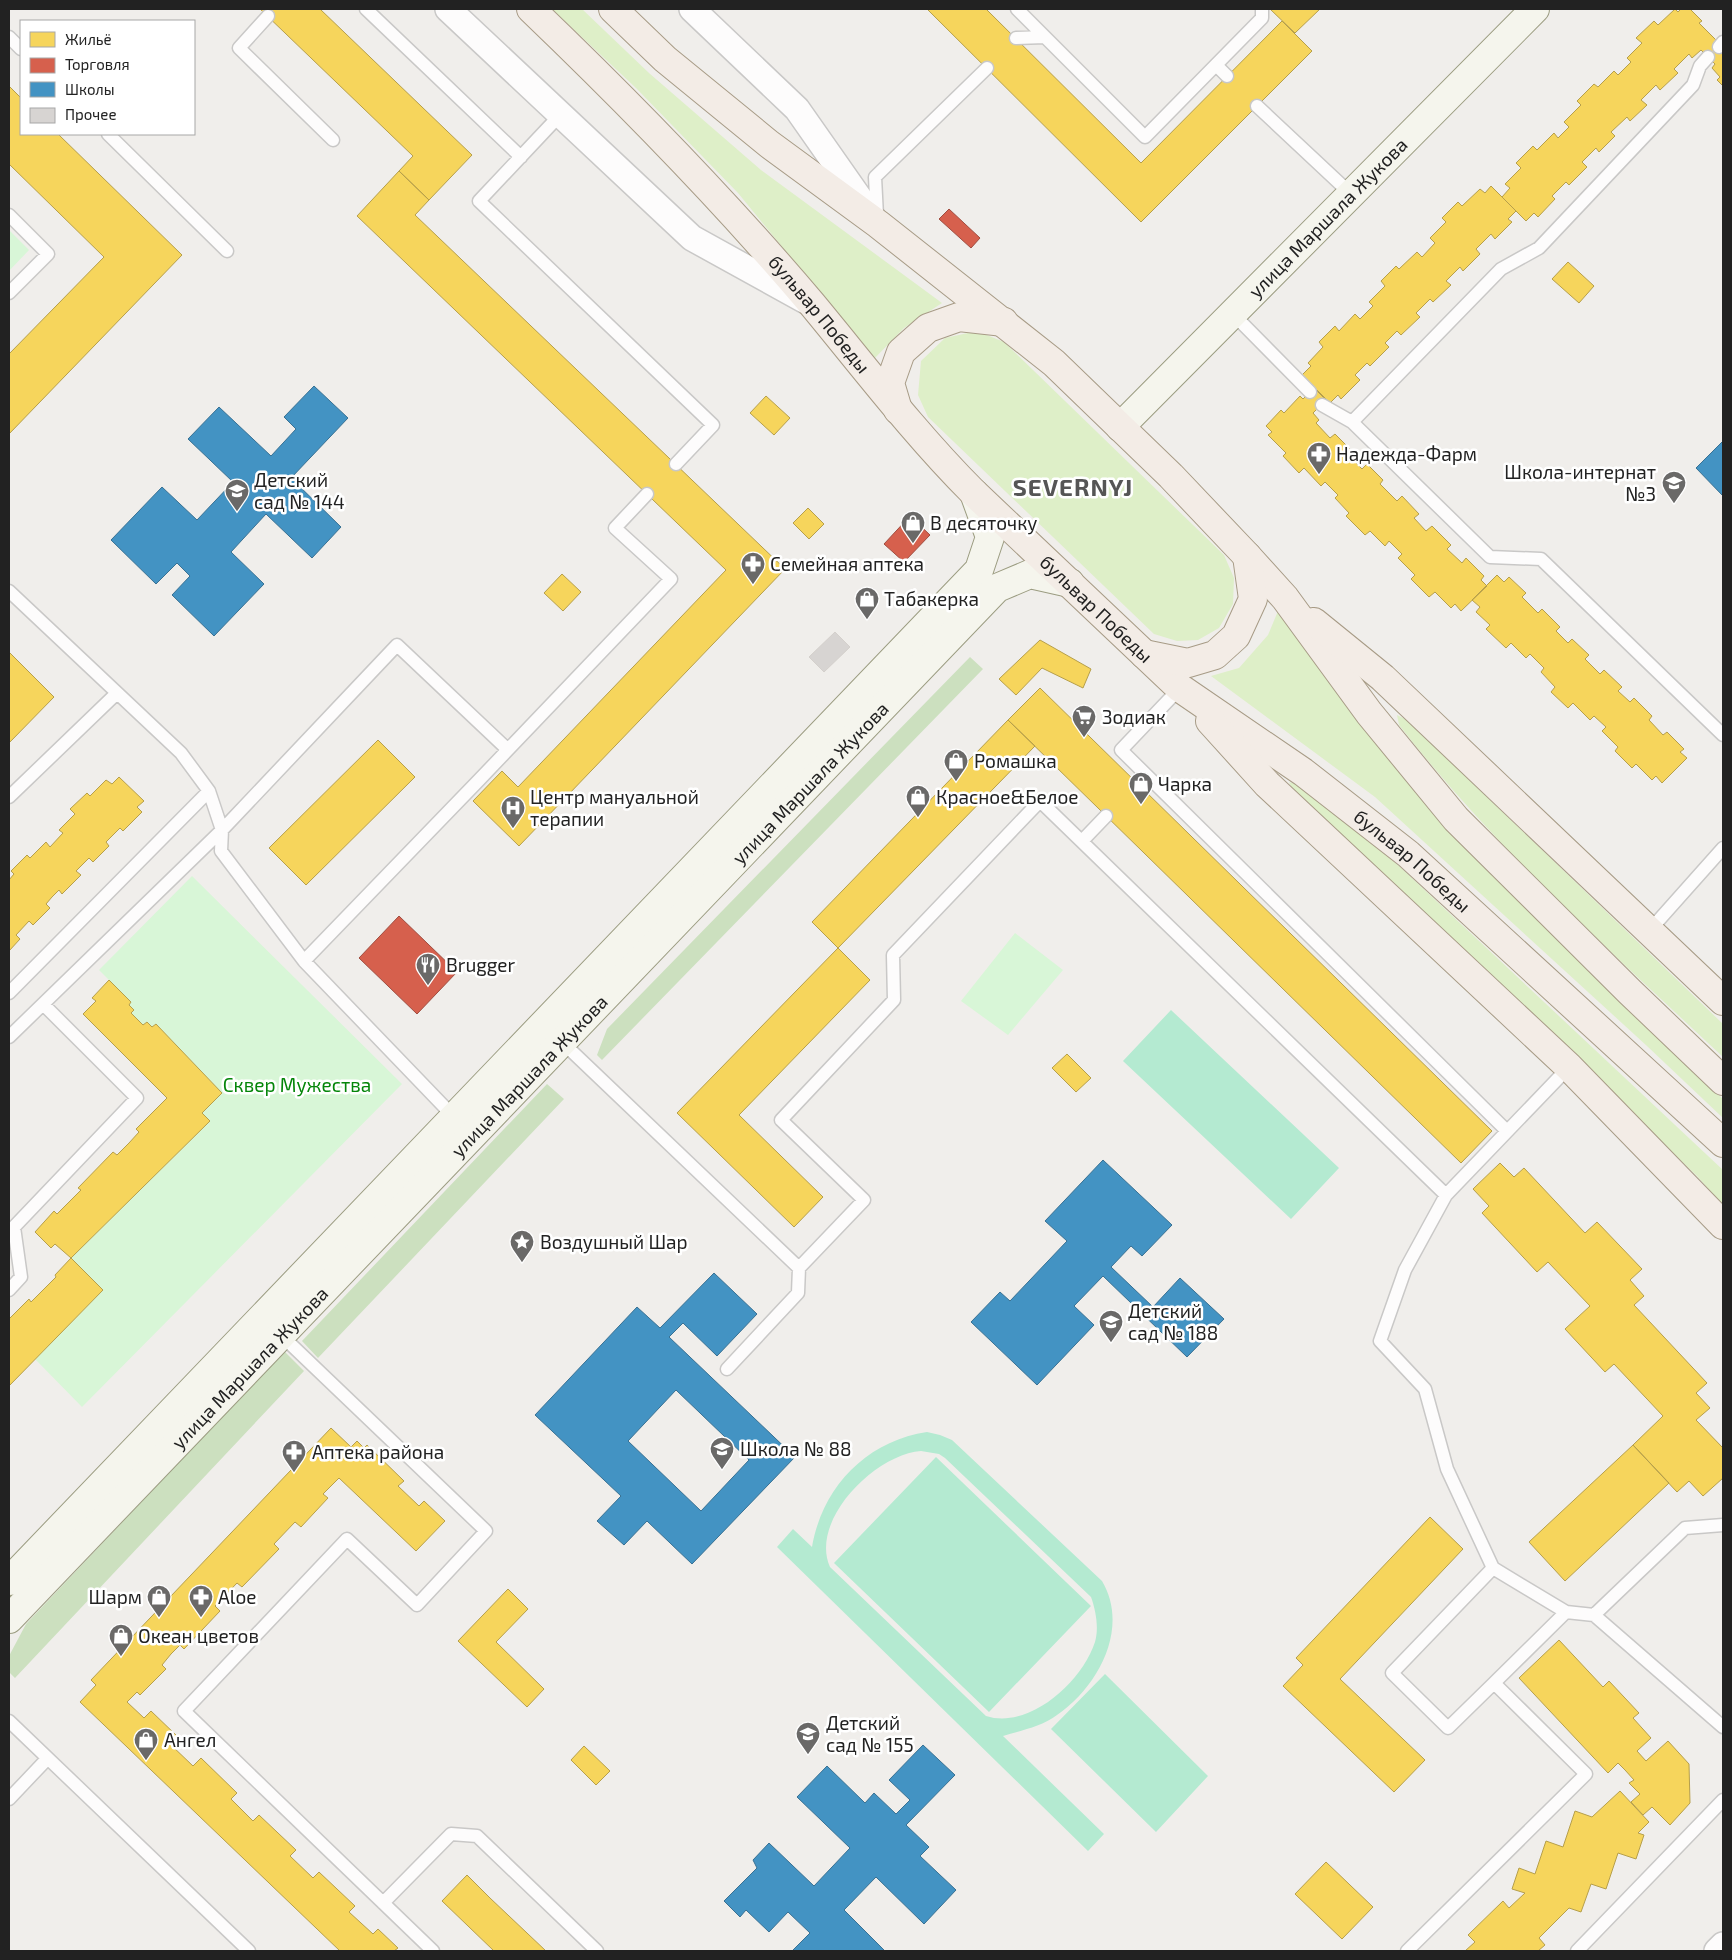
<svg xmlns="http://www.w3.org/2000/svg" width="1732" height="1960" font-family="'Exo 2',sans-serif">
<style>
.grass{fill:#deefc8}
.forest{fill:#cce0bf}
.park{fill:#d8f6d7}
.pitch{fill:#b4ead1;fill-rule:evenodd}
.homes{fill:#f6d55c;stroke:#b69f4b}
.shops{fill:#d6604d;stroke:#a04d40}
.schools{fill:#4393c3;stroke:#397193;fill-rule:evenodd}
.building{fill:#d7d4d2;stroke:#d4d0cc}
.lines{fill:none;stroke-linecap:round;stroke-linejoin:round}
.lane-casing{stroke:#c9c8c7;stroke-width:15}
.street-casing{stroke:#c9c8c7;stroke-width:28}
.secondary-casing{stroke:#9b9c81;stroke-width:30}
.primary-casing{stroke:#a79b86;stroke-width:30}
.lane{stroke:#fdfcfc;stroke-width:12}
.street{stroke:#fdfcfc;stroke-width:25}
.secondary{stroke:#f5f5ed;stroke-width:28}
.primary{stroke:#f3ece6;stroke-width:28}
.labels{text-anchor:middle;stroke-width:5;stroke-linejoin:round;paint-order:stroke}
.street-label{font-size:19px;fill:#222;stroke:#fff}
.poi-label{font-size:19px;fill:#222;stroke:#fff;text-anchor:start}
.park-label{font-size:19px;fill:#05860a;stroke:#fff}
.district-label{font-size:24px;font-weight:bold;letter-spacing:1px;fill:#555;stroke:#fff}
</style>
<rect width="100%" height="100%" fill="#f0eeeb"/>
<path class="grass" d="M552,9H582L649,73L761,170L942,303L904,328L874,359L738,193L636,88Z
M977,331L1004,342L1224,555L1234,578L1233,604L1219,628L1198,640L1177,641L1154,634L928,417L918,395L921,361L945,338Z
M1278,611L1656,1036L1723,1099V1118L1647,1046L1375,797L1211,676L1239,668L1268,635Z
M1397,715L1407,720L1723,1024V1057C1610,951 1495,848 1399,725Z
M1289,782L1299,785L1398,865L1723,1170V1206L1697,1176L1293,791Z"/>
<path class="forest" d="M970,657L983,669L602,1060L597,1055L607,1029Z
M547,1084L564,1099L318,1358L302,1341Z
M284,1351L304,1371L15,1678L9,1672V1656L26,1624Z"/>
<path class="park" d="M9,230L29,250L9,271Z
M192,876L402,1084L82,1407L35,1359L103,1290L71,1258L210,1121L202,1113L222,1093L156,1024L152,1027L147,1022L143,1025L131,1013L134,1010L129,1005L131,1002L99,970Z
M1015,933L1063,970L1008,1035L961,1001Z"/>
<path class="pitch" d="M1171,1010L1339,1168L1291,1219L1123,1061Z
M927,1432L940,1435L952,1440L1102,1581C1130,1628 1098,1687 1057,1715C1041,1727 1022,1730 1003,1736L1104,1834L1088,1851L777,1547L793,1529L812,1547C822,1488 866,1441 927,1432ZM921,1451L939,1454L945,1458L1091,1597C1096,1611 1099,1628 1095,1642C1082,1682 1029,1730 986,1716L830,1567C809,1520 876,1454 921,1451Z
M936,1457L1091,1606L989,1712L834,1563Z
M1105,1674L1208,1776L1156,1832L1051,1729Z"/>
<path class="homes" d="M260,9H320L472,155L429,200L399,171L413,156Z
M927,9H986L1141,163L1282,21L1312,51L1141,222Z
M1270,9H1320L1295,33Z
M1675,9L1678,12L1681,9H1690L1702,21L1699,23L1716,40L1714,42L1723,52V86L1717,80L1720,77L1712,68L1715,64L1701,50L1692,58L1689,54L1674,69L1678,73L1660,90L1656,85L1641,100L1647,105L1630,121L1627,117L1611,132L1615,136L1599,152L1596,148L1582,162L1587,167L1569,185L1566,182L1552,196L1555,199L1538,217L1534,213L1526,221L1502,197L1510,188L1505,184L1521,168L1516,163L1533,146L1537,150L1554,133L1558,138L1569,127L1564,122L1581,105L1577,101L1594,84L1598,87L1614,71L1618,75L1631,62L1627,58L1642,43L1636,38L1654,21L1658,25Z
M9,86L21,98V134H58L182,255L9,434V354L104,257L9,164Z
M399,171L429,200L415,215L785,569L519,846L473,801L502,771L518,787L726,570L357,216Z
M1491,186L1516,211L1508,219L1512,222L1495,239L1491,234L1476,249L1480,254L1463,271L1460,267L1446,281L1451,285L1433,302L1430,299L1416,313L1420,317L1401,335L1397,331L1385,343L1389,347L1370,366L1367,363L1355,375L1360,380L1341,399L1338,395L1330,403L1302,375L1311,366L1308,363L1323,347L1319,342L1335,326L1339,331L1355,314L1360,319L1373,306L1369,302L1385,286L1381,281L1396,266L1399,269L1417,252L1422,257L1435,243L1430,238L1446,222L1442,218L1458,202L1462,206L1480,189L1485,193Z
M1568,262L1594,286L1579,303L1552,279Z
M1314,388L1326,400L1313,413L1319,420L1316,423L1330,438L1335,434L1353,452L1349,456L1362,469L1367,464L1383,480L1380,484L1397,501L1402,496L1419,514L1414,518L1426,531L1432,526L1451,545L1447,549L1462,563L1466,558L1484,576L1481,580L1487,586L1461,611L1455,604L1451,608L1435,592L1429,597L1411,579L1415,575L1398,558L1402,554L1389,541L1385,546L1370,531L1365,535L1346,516L1349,513L1335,498L1338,495L1325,482L1321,486L1304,468L1299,473L1283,456L1286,453L1268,435L1272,432L1266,426L1281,410L1284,413L1300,396L1303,399Z
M766,396L790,418L774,435L750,413Z
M808,508L824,524L809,539L793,523Z
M562,574L581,592L563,611L544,593Z
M1497,575L1504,582L1509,577L1526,593L1522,597L1538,613L1542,609L1560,627L1556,631L1568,643L1572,639L1589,655L1585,659L1600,674L1604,670L1622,687L1618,691L1630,702L1634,698L1652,716L1649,720L1663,735L1667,732L1684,749L1680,752L1687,758L1662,783L1656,776L1652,780L1636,764L1632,768L1615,751L1618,747L1602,731L1606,727L1594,716L1590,720L1573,703L1568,708L1551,692L1555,687L1541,672L1544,668L1530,654L1526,658L1511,643L1506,648L1486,629L1490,625L1476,612L1480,607L1472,600Z
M1040,640L1091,669L1083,688L1042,668L1016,695L999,679Z
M9,652L54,697L9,743Z
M1040,688L1492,1131L1461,1163L1008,720Z
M1008,720L1035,746L838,948L812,922Z
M378,740L415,777L306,885L269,848Z
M119,777L144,801L137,807L142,812L123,831L120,828L106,842L109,846L93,862L89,858L76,871L81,875L62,894L59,890L52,897L46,904L50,908L33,925L29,921L16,935L20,939L9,951V880L14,874L11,871L27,855L30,858L46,842L50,847L63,833L59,830L75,814L70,809L87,793L90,796L106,780L112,784Z
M838,948L870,980L739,1115L823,1197L794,1227L677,1113Z
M109,980L131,1002L129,1005L134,1010L131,1013L143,1025L147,1022L152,1027L156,1024L222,1093L202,1113L210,1121L71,1258L55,1244L51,1248L35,1232L54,1211L57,1214L81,1190L78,1188L113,1152L117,1155L129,1143L139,1132L136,1129L167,1098L83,1014L96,1001L92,998Z
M1067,1054L1091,1078L1076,1092L1052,1068Z
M1500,1163L1514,1177L1524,1168L1585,1233L1597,1222L1642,1269L1630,1280L1644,1296L1634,1305L1707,1383L1696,1393L1710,1408L1696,1420L1723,1448V1478L1703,1496L1689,1481L1677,1492L1633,1445L1663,1416L1614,1364L1605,1372L1565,1329L1590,1306L1548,1262L1537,1272L1482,1213L1489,1206L1473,1189Z
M71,1258L103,1290L9,1386V1319L29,1299L31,1302L56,1277L55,1275Z
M331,1428L351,1447L357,1441L364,1448L367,1445L404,1481L398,1486L419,1506L424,1501L445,1521L416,1551L339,1478L323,1494L328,1498L301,1527L295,1522L274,1544L279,1549L242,1587L237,1583L215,1606L220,1611L184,1649L180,1645L171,1654L162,1665L166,1669L140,1695L137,1692L127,1702L144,1718L151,1711L177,1736L170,1744L193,1766L201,1758L237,1793L231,1799L253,1821L259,1815L296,1850L290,1856L313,1878L319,1872L355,1906L349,1912L373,1934L378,1929L398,1948L394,1951H340L80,1702L96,1685L91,1680Z
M1633,1445L1669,1483L1565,1581L1529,1542Z
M1430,1517L1463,1549L1340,1679L1425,1760L1394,1792L1283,1686L1303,1665L1296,1658Z
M508,1589L528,1609L496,1642L544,1689L527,1707L458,1641Z
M1559,1640L1603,1687L1609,1681L1639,1713L1633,1718L1651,1738L1637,1751L1646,1761L1668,1741L1689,1764L1690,1803L1670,1825L1652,1807L1643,1815L1631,1802L1640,1794L1629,1783L1634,1780L1625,1770L1618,1763L1608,1773L1519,1678Z
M584,1746L610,1771L596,1785L571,1760Z
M1620,1791L1649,1822L1638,1833L1644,1835L1636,1859L1618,1853L1606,1889L1591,1884L1581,1912L1569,1908L1539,1938L1545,1945L1538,1951H1465L1475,1942L1468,1935L1503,1901L1509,1908L1525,1893L1512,1889L1519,1868L1535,1874L1546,1841L1563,1847L1575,1811L1592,1817Z
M1326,1862L1373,1907L1342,1939L1295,1894Z
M467,1875L490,1898L546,1951H494L442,1901Z"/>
<path class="shops" d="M949,209L980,238L971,248L939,219Z
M910,516L930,535L904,562L884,544Z
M399,916L457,972L417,1014L359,958Z"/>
<path class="schools" d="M314,386L348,418L291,478L341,527L312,558L266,514L231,552L264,584L214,636L172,595L190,576L177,563L156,584L111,540L162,487L197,520L233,482L188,439L219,407L271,456L296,429L284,417Z
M1723,441V496L1696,468Z
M1103,1160L1172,1225L1142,1256L1131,1246L1111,1267L1153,1307L1180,1278L1224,1319L1187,1357L1103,1276L1074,1306L1094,1325L1037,1385L971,1322L1000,1292L1010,1301L1067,1241L1045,1221Z
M714,1273L757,1314L717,1356L683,1323L669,1337L795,1457L692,1564L647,1521L624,1545L597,1521L621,1496L535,1415L637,1307L660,1328ZM676,1390L749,1460L701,1511L628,1441Z
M923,1745L955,1775L906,1825L929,1847L920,1856L956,1890L924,1924L876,1877L844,1910L884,1950L883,1951H792L810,1933L788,1912L769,1932L746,1910L740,1917L724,1901L757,1868L753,1860L769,1843L814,1886L850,1848L797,1797L827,1766L865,1803L874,1793L896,1814L910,1800L889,1780Z"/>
<path class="building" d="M835,632L850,647L824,672L809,657Z"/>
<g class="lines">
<defs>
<path id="lane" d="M366,9L521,157
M1017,9L1145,137L1262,18V9
M268,16L239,48L333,140
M9,37L21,49
M1016,38L1045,37
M1719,47L1723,42
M1216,65L1227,76
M1257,106L1351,194
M560,115L479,201L713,425L676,464
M108,134L227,251
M9,215L48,254L9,293
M877,216L875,177L987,68
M1232,313L1310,392
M1322,405L1352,422L1490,557L1541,559L1723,735
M1352,422L1501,269L1539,248L1693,85L1700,66L1708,57
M9,591L181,753L209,791L222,830L221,851L304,961L456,1119
M1180,688L1121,750L1507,1131
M9,797L117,693
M1082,841L1106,816
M1650,930L1723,848
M304,961L479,780L671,579L615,528L647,494
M9,993L209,791
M9,1037L222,830L397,645L507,749
M562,1042L799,1268L864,1200L781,1120L894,1000L893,955L1040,801L1446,1195
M9,1290L21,1277L14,1227L137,1098L43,1004
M281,1335L486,1531L417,1605L347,1539L184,1711L433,1951
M727,1369L798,1293L799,1268
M1493,1568L1447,1469L1425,1389L1380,1341L1405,1270L1446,1195L1569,1067
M1594,1615L1685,1528L1723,1525
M1494,1683L1448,1728L1392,1673L1493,1568L1566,1612
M9,1721L249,1951
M9,1799L47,1759
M383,1903L451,1834L477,1836L597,1951
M1407,1951L1586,1774L1494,1683L1566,1612L1594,1615L1723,1727
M1577,1951L1723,1800"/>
<path id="street" d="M448,9L692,238L806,301
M692,9L797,109L872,216
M1717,1951L1723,1945"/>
<g id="secondary">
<path id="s1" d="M1120,427L1535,9"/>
<path d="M9,1581L979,570L990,537L974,493"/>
<path id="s2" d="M9,1619L997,588L1030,574L1070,583"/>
</g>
<g id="primary">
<path id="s3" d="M531,9C629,103 724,200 812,304C865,368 915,434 974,493L1180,688L1303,772L1408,854L1723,1143"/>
<path d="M613,9L665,59L769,144L878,224L1054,363L1171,476L1247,556L1285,598L1369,713L1456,819L1630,992L1723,1081"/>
<path d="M898,410L890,383L901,352L928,328L959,317L1004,322"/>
<path d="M1314,622L1383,678L1723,1001"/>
<path d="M1144,654L1188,663L1215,655L1236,636L1253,599L1247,556"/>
<path d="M1210,721L1267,784L1569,1067L1723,1225"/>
</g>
</defs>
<use href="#lane" class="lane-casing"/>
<use href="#street" class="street-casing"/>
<use href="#secondary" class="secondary-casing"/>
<use href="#primary" class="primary-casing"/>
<use href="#lane" class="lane"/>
<use href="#street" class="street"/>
<use href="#secondary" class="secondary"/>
<use href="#primary" class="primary"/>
</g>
<defs>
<symbol id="pharmacy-pin" viewBox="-11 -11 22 30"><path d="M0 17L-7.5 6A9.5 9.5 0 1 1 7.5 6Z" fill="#6a6968" stroke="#fff"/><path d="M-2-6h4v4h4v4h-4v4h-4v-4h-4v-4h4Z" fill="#fff"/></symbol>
<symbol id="school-pin" viewBox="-11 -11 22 30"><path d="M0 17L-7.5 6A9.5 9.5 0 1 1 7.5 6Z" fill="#6a6968" stroke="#fff"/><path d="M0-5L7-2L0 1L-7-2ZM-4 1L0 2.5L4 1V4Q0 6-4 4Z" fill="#fff"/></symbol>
<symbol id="shop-pin" viewBox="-11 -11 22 30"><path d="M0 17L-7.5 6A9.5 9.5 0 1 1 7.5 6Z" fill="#6a6968" stroke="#fff"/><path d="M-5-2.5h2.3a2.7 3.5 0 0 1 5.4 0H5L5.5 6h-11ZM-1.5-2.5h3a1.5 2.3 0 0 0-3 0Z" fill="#fff"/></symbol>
<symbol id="supermarket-pin" viewBox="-11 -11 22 30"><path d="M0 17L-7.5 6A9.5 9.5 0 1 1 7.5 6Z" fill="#6a6968" stroke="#fff"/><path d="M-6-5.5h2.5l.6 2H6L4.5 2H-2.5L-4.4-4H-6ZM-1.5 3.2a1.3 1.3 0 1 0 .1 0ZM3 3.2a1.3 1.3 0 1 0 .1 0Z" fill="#fff"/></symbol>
<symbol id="hospital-pin" viewBox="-11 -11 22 30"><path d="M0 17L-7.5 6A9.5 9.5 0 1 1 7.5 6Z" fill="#6a6968" stroke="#fff"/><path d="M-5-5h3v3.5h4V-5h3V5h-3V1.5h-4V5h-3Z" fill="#fff"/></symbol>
<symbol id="restaurant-pin" viewBox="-11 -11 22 30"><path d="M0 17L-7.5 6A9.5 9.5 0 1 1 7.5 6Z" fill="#6a6968" stroke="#fff"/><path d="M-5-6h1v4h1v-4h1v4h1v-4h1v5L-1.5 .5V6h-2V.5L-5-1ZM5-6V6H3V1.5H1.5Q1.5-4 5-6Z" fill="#fff"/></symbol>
<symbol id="sight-pin" viewBox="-11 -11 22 30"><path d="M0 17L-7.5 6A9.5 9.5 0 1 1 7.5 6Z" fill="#6a6968" stroke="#fff"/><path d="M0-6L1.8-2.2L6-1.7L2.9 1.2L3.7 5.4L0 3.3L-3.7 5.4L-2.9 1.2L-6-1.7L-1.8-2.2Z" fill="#fff"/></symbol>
</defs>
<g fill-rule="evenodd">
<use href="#pharmacy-pin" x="1305" y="440" width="28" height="38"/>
<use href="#school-pin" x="1660" y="469" width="28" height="38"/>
<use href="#school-pin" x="223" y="477" width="28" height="38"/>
<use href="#shop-pin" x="899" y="509" width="28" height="38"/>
<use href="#pharmacy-pin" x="739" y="550" width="28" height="38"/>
<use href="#shop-pin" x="853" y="585" width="28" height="38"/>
<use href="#supermarket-pin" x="1070" y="703" width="28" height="38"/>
<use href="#shop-pin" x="942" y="747" width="28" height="38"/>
<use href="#shop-pin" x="1127" y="770" width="28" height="38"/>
<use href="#shop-pin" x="904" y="783" width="28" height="38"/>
<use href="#hospital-pin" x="499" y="794" width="28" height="38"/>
<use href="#restaurant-pin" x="414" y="951" width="28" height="38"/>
<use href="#sight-pin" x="508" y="1228" width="28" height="38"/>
<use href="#school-pin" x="1097" y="1308" width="28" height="38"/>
<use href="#school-pin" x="708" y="1435" width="28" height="38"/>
<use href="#pharmacy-pin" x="280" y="1438" width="28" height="38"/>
<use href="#shop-pin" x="145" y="1583" width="28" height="38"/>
<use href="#pharmacy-pin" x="187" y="1583" width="28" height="38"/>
<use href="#shop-pin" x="107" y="1622" width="28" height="38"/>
<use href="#school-pin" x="794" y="1720" width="28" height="38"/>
<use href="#shop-pin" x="132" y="1726" width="28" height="38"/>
</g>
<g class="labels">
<g class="street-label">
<text dy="7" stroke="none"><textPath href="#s1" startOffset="295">улица Маршала Жукова</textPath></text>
<text dy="7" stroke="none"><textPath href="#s3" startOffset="420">бульвар Победы</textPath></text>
<text dy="7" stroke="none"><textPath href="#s3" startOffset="825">бульвар Победы</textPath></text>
<text dy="7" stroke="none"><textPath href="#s2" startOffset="1158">улица Маршала Жукова</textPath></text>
<text dy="7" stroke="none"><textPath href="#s3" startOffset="1230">бульвар Победы</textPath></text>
<text dy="7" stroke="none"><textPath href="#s2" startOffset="752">улица Маршала Жукова</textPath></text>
<text dy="7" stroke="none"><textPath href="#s2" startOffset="348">улица Маршала Жукова</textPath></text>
</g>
<g class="poi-label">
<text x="1336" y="461">Надежда-Фарм</text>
<text x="1656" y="479" text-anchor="end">Школа-интернат<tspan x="1656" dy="22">№3</tspan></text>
<text x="254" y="487">Детский<tspan x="254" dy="22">сад № 144</tspan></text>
<text x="930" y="530">В десяточку</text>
<text x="770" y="571">Семейная аптека</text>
<text x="884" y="606">Табакерка</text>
<text x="1102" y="724">Зодиак</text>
<text x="974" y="768">Ромашка</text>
<text x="1158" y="791">Чарка</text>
<text x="530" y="804">Центр мануальной<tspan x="530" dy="22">терапии</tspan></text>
<text x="936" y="804">Красное&amp;Белое</text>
<text x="446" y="972">Brugger</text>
<text x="540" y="1249">Воздушный Шар</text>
<text x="1128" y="1318">Детский<tspan x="1128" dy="22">сад № 188</tspan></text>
<text x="740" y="1456">Школа № 88</text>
<text x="312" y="1459">Аптека района</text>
<text x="142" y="1604" text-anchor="end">Шарм</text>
<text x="218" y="1604">Aloe</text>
<text x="138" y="1643">Океан цветов</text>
<text x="826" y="1730">Детский<tspan x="826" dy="22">сад № 155</tspan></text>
<text x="164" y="1747">Ангел</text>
</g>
<g class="park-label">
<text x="297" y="1092">Сквер Мужества</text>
</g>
<g class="district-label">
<text x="1073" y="496">SEVERNYJ</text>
</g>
</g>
<rect width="1732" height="1960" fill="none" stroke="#222222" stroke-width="20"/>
<rect x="20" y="20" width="175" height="115" fill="#ffffff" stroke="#a7a7a7"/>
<rect x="30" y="32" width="25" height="15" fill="#f6d55c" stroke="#a7a7a7"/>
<text x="65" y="45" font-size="15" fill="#222222">Жильё</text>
<rect x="30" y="58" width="25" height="15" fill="#d6604d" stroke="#a7a7a7"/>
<text x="65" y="70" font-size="15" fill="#222222">Торговля</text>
<rect x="30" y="82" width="25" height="15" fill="#4393c3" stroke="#a7a7a7"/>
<text x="65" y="95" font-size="15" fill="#222222">Школы</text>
<rect x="30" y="108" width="25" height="15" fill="#d7d4d2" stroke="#a7a7a7"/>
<text x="65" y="120" font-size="15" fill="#222222">Прочее</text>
</svg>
